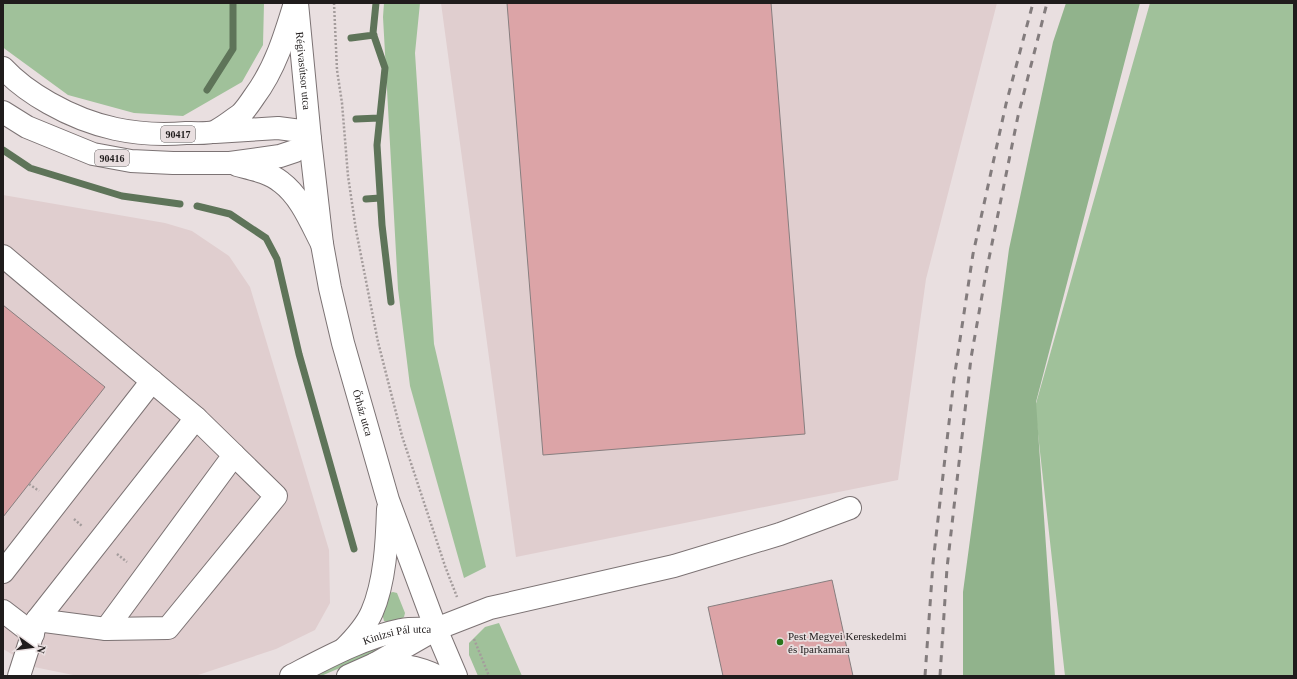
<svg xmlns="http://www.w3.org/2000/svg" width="1297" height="679" font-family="Georgia,serif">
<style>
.built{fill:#e0cecf}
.green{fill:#a0c19a}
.forest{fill:#91b38c}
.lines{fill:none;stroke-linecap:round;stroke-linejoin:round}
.stream{stroke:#5e7459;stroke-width:7}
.building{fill:#dca4a7;stroke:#877e7f}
.minor-casing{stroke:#7c7374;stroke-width:24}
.highway-casing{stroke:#7c7374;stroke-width:24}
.path{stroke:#a49c9c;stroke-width:2.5;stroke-dasharray:2 2;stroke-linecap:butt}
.minor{stroke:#fff;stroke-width:22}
.highway{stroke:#fff;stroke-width:22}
.rail{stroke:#837c7d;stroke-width:3;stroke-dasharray:7 7;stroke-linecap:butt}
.poi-dot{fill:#29751c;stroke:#e9dfe0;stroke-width:1.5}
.labels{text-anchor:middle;stroke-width:3.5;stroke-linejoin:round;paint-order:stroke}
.shield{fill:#e9dfe0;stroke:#5c5657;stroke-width:1}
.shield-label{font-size:10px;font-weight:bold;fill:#201c1c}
.street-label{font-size:11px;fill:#201c1c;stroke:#e9dfe0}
.poi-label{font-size:11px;fill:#201c1c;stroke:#e9dfe0;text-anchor:start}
</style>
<rect width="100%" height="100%" fill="#e9dfe0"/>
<path class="built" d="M441,3H997L926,279L898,480L516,557Z
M3,195L165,223L192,231L229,256L250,287L329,550L330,603L315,630L276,649L195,676H78L34,667L3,649Z"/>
<path class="green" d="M3,3H264L263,45L242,82L183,116L134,113L68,95L5,49L3,47Z
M384,3H420L415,53L434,344L486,567L464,578L410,386L398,289L383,17Z
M1150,3H1294V676H1065L1035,407Z
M393,592L397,593L405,613L404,617C397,621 392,625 384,621L382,613L389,593Z
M499,623L522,676H478L469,655V643L485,627Z
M377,647V652L375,653L321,676H314L315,670Z"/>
<path class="forest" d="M1066,3H1140L1036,402L1055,676H963V592L1009,249L1053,42Z"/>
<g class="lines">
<path class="stream" d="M376,3L373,33L385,68L377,145L382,225L391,302
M351,38L374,35
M207,90L233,49V3
M356,119L379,118
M3,150L30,168L122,196L180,204
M366,199L380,198
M197,206L230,214L266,238L277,259L299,354L354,549"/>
</g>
<path class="building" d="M507,3H771L805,434L543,455Z
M3,305L105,387L3,517Z
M832,580L853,676H723L708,607Z"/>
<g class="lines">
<defs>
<g id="minor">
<path id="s1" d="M297,3L310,139L322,244L330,288L343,343L388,500L436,629L456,676"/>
<path d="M3,256L196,418L37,620L19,676"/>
<path d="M3,572L152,381"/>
<path d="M3,611L33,634"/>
<path d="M37,620L106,629L234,455L196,418"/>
<path d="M106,629L168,628L276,496L234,455"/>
<path d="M344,649C355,638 366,626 372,612C385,582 387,542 388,509"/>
<path d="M375,664C397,664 417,666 437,676"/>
<path id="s2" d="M291,676C326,658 362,638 401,630C412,628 424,629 435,629"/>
<path d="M348,676L375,664L436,629L490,608L674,566L780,534L850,508"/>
</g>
<path id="highway" d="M3,68C16,82 33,94 49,103C93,128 136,137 186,133C193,133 210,134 216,131C224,127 234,119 241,114C246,109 250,103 254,97C275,69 285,36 295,3
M3,112L27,127L93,154L131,161L173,163H230L280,156L295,151L303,146L310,139L301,131L278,128L215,132
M237,165C252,169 269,172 281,182C301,197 311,223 322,244"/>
</defs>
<use href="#minor" class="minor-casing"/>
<use href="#highway" class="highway-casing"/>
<path class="path" d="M334,3L337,70L342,103L348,176L356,230L378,342L402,436L445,566L457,597
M29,484L39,491
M74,519L82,526
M117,554L127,562
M474,639L489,676"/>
<use href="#minor" class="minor"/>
<use href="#highway" class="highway"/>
<path class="rail" d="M925,676L933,563L954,379L973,254L1006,104L1033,3
M940,676L947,568L971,358L986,273L1018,116L1047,3"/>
</g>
<circle class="poi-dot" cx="780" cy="642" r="4"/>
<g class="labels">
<g class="shield">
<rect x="161" y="126" width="34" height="16" rx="3"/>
<rect x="95" y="150" width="34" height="16" rx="3"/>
</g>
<g class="shield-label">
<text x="178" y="138">90417</text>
<text x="112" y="162">90416</text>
</g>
<g class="street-label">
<text dy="4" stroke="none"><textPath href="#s1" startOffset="68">Régivasútsor utca</textPath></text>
<text dy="4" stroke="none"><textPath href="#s1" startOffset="416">Őrház utca</textPath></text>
<text dy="4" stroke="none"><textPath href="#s2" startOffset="115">Kinizsi Pál utca</textPath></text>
</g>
<g class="poi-label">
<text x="788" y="640">Pest Megyei Kereskedelmi<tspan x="788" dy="13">és Iparkamara</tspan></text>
</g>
</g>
<rect width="1297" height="679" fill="none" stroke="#201c1c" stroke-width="8"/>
<g transform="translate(32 647) rotate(104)" stroke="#e9dfe0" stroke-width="3" paint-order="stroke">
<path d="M0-3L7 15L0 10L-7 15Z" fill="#201c1c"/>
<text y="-6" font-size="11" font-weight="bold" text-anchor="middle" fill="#201c1c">N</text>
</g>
</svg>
